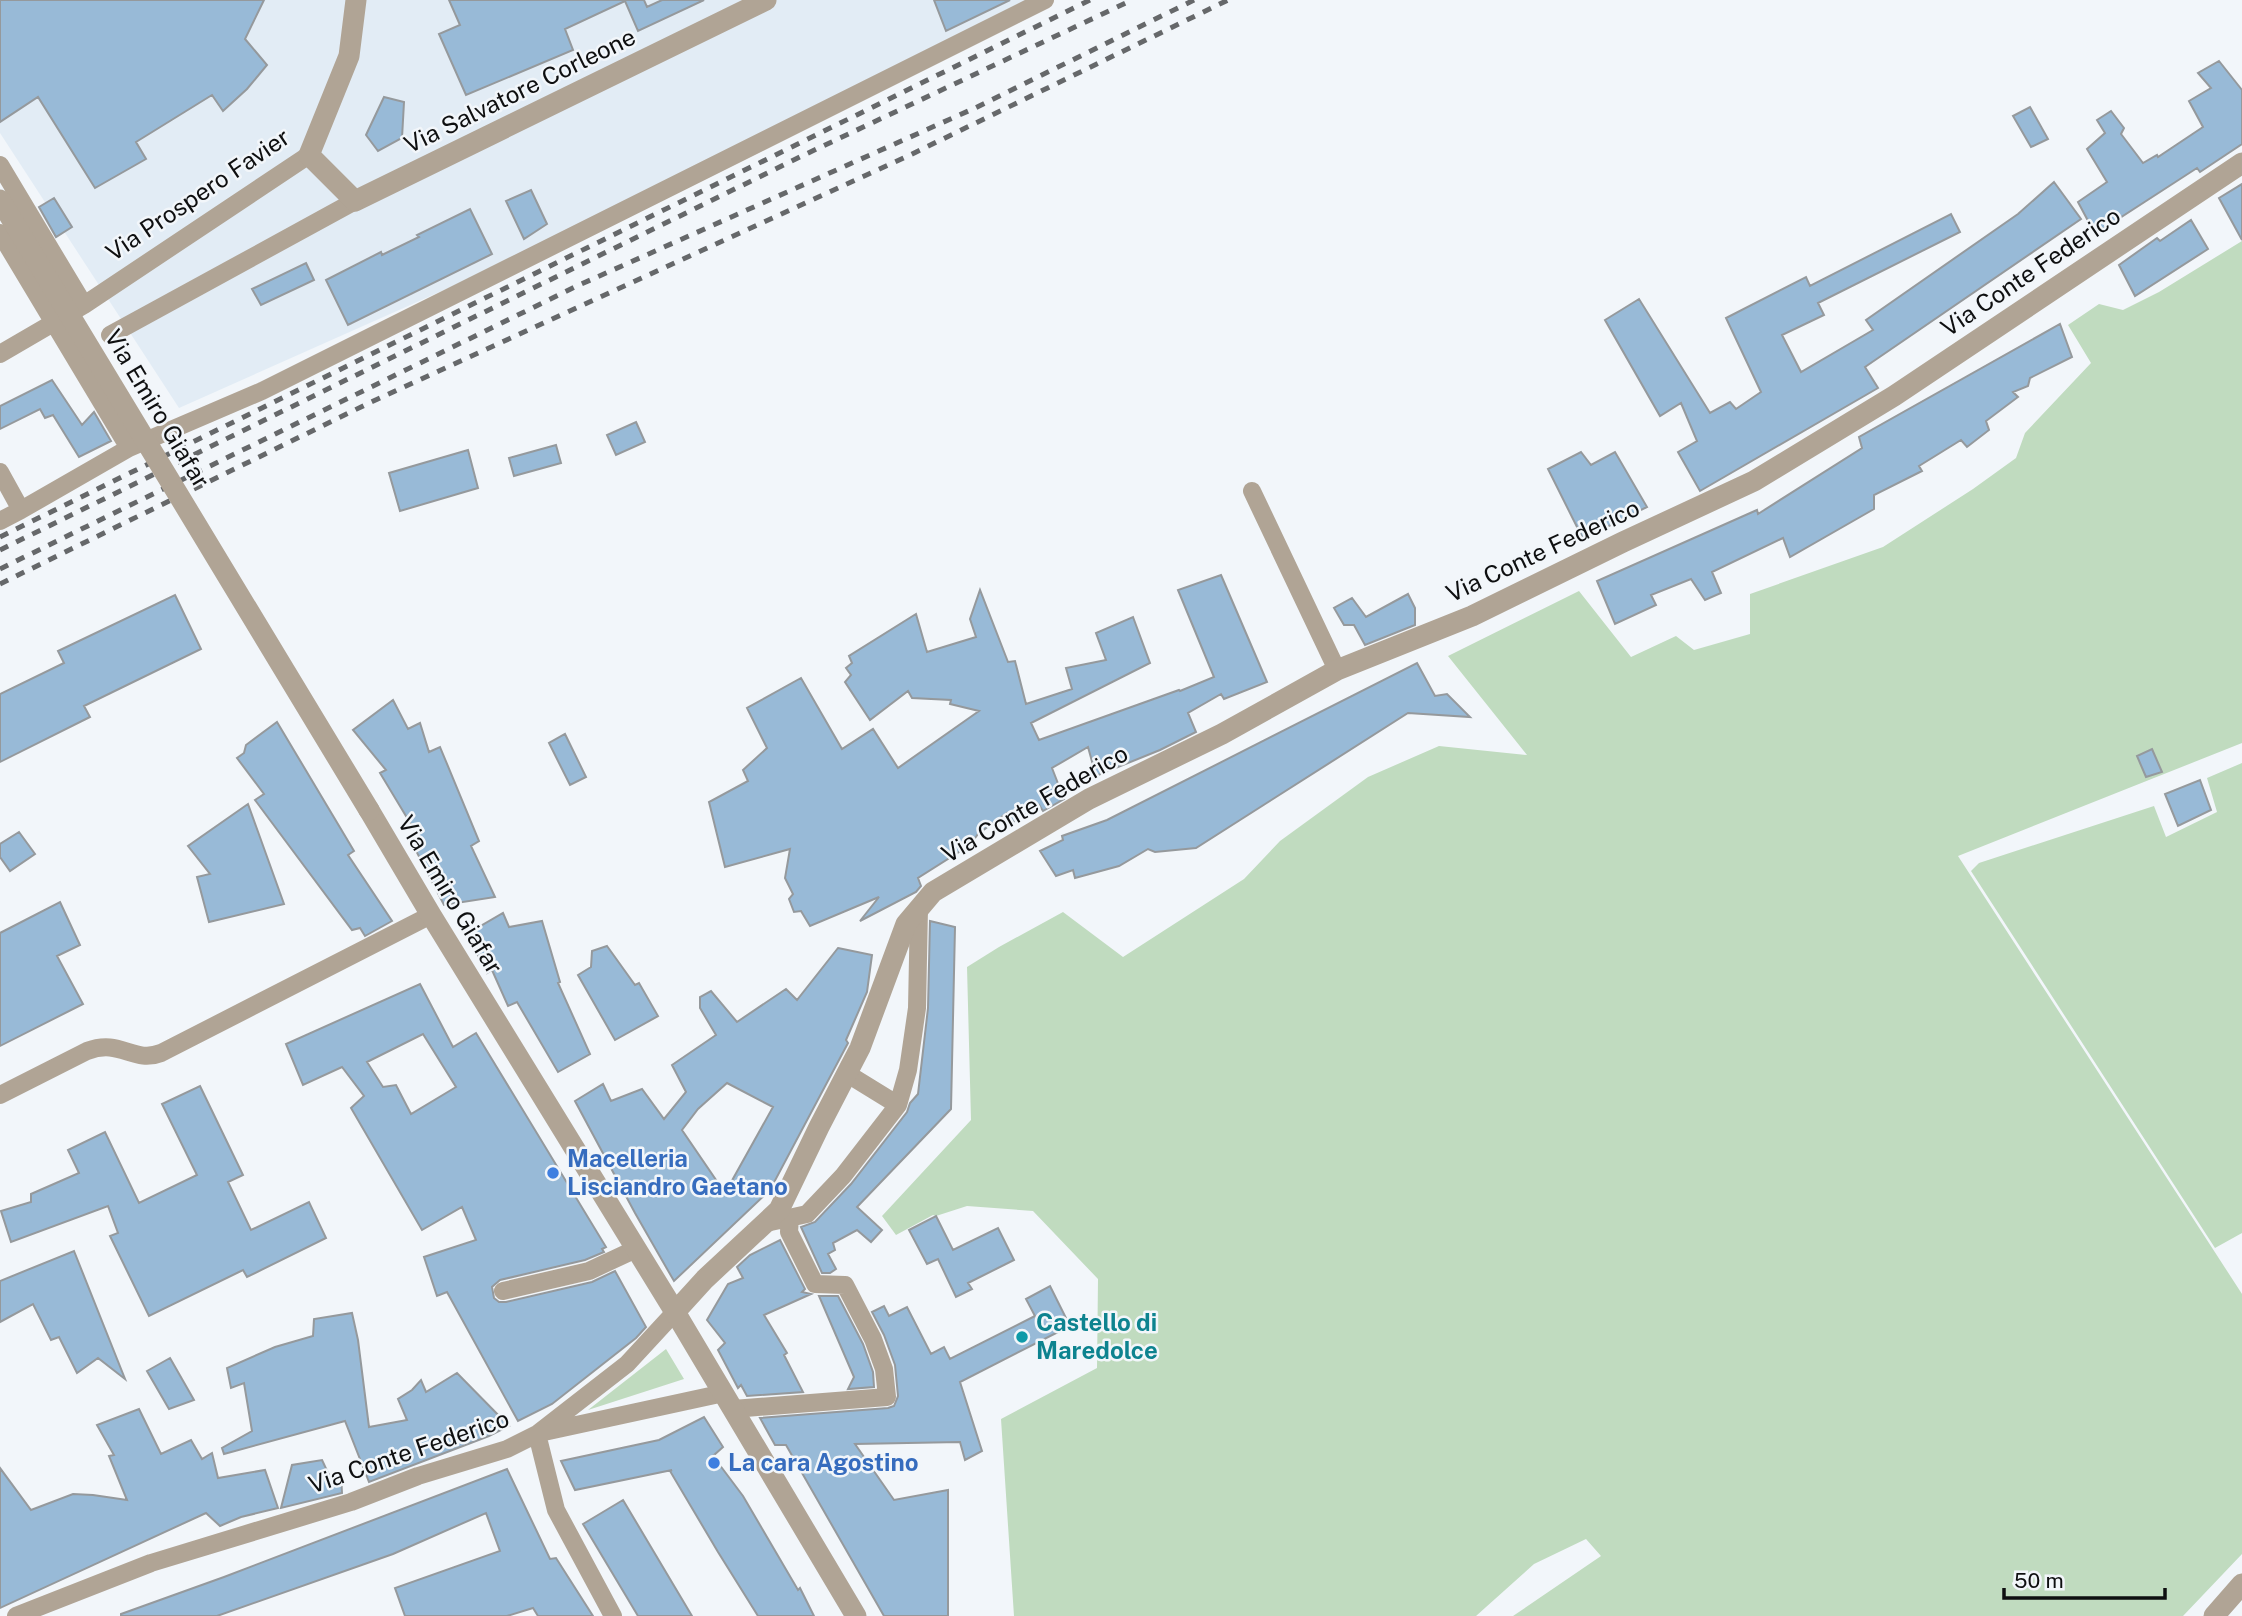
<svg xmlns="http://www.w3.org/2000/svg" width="2242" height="1616" font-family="'Public Sans',sans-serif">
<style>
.built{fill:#e2ecf5}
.green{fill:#c0dbbf}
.building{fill:#98bad7;stroke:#95999c;stroke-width:2;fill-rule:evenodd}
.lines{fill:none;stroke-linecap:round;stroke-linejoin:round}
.minor{stroke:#b0a495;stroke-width:18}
.tertiary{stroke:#b0a495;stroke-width:21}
.rail{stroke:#66686a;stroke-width:5;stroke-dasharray:9 9;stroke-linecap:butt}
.tertiary-bridge{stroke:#b0a495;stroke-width:21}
.shop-dot{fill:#3f7fe0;stroke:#f2f6fa;stroke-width:2.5}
.culture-dot{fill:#0f9aa8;stroke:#f2f6fa;stroke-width:2.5}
.labels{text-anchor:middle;stroke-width:5;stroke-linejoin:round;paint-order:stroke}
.street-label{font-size:24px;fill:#0e0f10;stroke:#f2f6fa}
.shop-label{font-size:24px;font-weight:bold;fill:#366cbe;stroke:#f2f6fa;text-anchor:start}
.culture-label{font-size:24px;font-weight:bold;fill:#0d838f;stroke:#f2f6fa;text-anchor:start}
</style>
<rect width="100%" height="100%" fill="#f2f6fa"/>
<path class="built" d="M0,0H1032L471,278L179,408L0,133Z"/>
<path class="green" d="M2242,241V743L1958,856L2242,1294V1554L2183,1616H1513L1601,1556L1586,1539L1534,1564L1476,1616H1014L1001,1419L1097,1368L1098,1279L1033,1211L967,1206L936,1216L933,1215L896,1235L882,1216L971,1120L967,967L999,947L1063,912L1123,957L1244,879L1280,841L1368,777L1439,746L1527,755L1448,656L1579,591L1631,657L1676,636L1694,650L1750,634V594L1883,547L1973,489L2016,458L2025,433L2091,363L2068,325L2099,304L2123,310L2159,292Z
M2242,763V1233L2215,1248L1971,871L1979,863L2154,806L2166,837L2217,812L2207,778Z
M666,1349L684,1379L588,1410Z"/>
<path class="building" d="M0,0H264L245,39L267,65L247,89L223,111L212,95L136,142L146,159L95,188L38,97L0,122Z
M449,0H644L647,7L662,0H704L638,31L625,1L565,29L573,50L466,95L439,34L460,25Z
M934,0H1010L946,31Z
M2219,61L2242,90V144L2200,172L2197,168L2095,234L2078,202L2107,182L2087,149L2105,133L2097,120L2111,111L2124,128L2121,134L2143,163L2157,155L2158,157L2203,127L2189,101L2211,88L2198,73Z
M384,97L404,102L402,138L378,151L366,135Z
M2030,107L2048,139L2031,147L2013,116Z
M2054,182L2081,219L1865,367L1878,388L1700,491L1678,452L1697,441L1681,403L1660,416L1605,320L1639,299L1710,413L1730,402L1736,409L1761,392L1726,318L1806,277L1810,286L1951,214L1960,232L1818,303L1824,315L1782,335L1801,372L1873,330L1866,320L2018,214Z
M2242,184V240L2219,198Z
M531,190L547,224L524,239L506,201Z
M54,198L72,227L56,237L39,207Z
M470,209L492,254L348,325L326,280L381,252L382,255L419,237L417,235Z
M2191,220L2208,249L2135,296L2119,265L2157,238L2160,241Z
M306,263L314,280L261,305L252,289Z
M2060,324L2072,357L2030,378L2028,386L2013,392L2018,397L1986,421L1989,430L1967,447L1961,440L1919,466L1922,471L1874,495V509L1790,557L1783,538L1712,572L1721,593L1705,600L1691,579L1651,595L1656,605L1615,624L1597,581L1757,510L1758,514L1862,448L1859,437Z
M52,380L82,425L94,412L111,441L79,457L53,415L45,418L40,409L0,429V406Z
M636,422L645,442L616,455L607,435Z
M556,445L561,463L514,476L509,458Z
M468,450L478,488L400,511L389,473Z
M1581,452L1591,465L1615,452L1647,507L1583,539L1548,469Z
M1221,575L1267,682L1224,699L1221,694L1188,713L1196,732L1160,750L1096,776L1088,747L1052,768L1064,799L1043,811L1039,805L1013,822L1007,813L978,834L970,845L918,878L921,886L916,892L860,921L879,897L810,926L801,911L794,912L789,899L793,894L785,878L790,849L725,867L709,802L748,781L743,770L767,748L747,708L801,678L842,749L873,729L898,768L979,711L950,704L951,700L912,698L908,691L870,720L845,682L851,675L846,668L852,663L849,656L916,614L927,652L976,637L970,619L980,590L1008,662L1015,661L1026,704L1072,689L1066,668L1106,660L1096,633L1133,617L1150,663L1031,723L1039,740L1179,690L1180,691L1214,677L1178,590Z
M1408,594L1415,608V625L1365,645L1354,625H1344L1334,608L1352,598L1366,617Z
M175,595L201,649L84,706L90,717L0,762V694L64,663L58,651Z
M1417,663L1435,696L1447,694L1470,717L1408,713L1196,848L1155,852L1148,849L1119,866L1075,878L1073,870L1056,876L1040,851L1063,840L1062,836L1107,820Z
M393,700L408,729L420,723L429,752L440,747L479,841L471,846L495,897L444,905L412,843L418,836L380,773L386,770L353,730Z
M277,722L354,851L348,855L392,921L365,936L360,928L352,930L255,800L264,794L237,758L244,753L246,745Z
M565,734L586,777L570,785L549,743Z
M2152,749L2162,772L2146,777L2137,756Z
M2200,780L2211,810L2178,826L2165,794Z
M248,804L284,904L209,922L197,877L210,874L188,846Z
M19,832L35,854L10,871L0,857V844Z
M60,902L80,945L57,956L83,1004L0,1046V933Z
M503,913L509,927L542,921L560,982L558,983L590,1054L558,1072L517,1002L508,1006L492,970L487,973L467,934Z
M930,921L955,927L951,1109L857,1207L882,1230L871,1242L857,1230L833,1243L835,1250L828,1254L836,1269L830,1273H822L801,1227L815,1222L851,1184L907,1112L910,1103L918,1094L928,1008Z
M607,946L635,985L639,983L658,1016L615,1040L578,975L591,967L592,951Z
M838,948L872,955L867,992L846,1040L848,1043L770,1190L674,1281L635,1213L575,1101L603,1084L611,1101L642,1089L664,1119L686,1092L672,1065L716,1035L700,1008V997L711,991L737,1022L786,989L797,1000ZM727,1083L773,1107L725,1193L682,1130L698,1109Z
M420,984L453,1047L476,1033L606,1247L602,1249L604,1252L585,1260L500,1280L492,1287L494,1298L499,1302H506L592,1282L615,1271L646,1327L636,1338L552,1404L518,1421L447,1292L437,1296L424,1257L476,1240L462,1207L422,1230L351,1108L364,1096L342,1067L303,1085L286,1044ZM423,1034L456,1087L411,1114L396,1085L383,1087L367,1062Z
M200,1086L243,1175L228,1182L251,1230L309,1202L326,1238L247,1277L243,1270L149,1316L110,1236L118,1233L108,1206L11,1242L1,1211L31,1202V1194L79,1173L68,1150L105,1132L139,1203L197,1175L162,1104Z
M936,1216L953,1250L998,1228L1014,1260L968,1283L972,1289L956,1297L938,1259L927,1264L909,1230Z
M780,1240L805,1289L802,1292L811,1294L764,1315L787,1353L784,1355L803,1392L747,1396L741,1385L738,1388L718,1350L725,1343L707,1320L728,1284L743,1278L737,1267L750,1255Z
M74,1251L125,1379L98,1358L77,1373L59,1337L51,1340L33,1304L0,1322V1281Z
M1050,1286L1070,1326L960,1382L982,1451L965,1460L960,1442L855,1444L894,1500L948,1490V1616H884L786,1445H775L760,1418L888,1408L894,1406L898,1396L895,1365L884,1335L872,1312L884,1306L889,1316L907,1307L931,1354L944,1347L950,1359L1035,1316L1026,1299Z
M819,1296H838L863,1344L873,1372L874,1387L848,1389L854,1377Z
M352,1313L358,1340L369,1427L407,1420L398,1399L412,1390L421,1380L426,1392L457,1373L509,1426L489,1436L369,1482L345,1421L224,1454L222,1448L252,1431L244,1383L231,1388L227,1368L275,1347L313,1336L314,1319Z
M170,1358L194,1400L169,1409L147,1371Z
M139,1409L161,1454L191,1440L202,1459L212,1453L218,1478L265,1470L278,1508L241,1517L220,1526L206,1513L0,1608V1468L31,1510L73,1494L93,1495L127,1500L109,1456L114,1455L97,1425Z
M704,1417L723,1447L713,1456L743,1496L798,1590L800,1588L814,1616H758L718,1552L670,1471L672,1470L575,1490L561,1461L659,1440Z
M322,1460L329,1475H341L342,1493L281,1508L292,1465Z
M507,1469L550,1559L556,1558L593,1616H538L533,1608L507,1616H405L395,1588L500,1551L486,1513L393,1554L217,1616H121V1614L224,1577Z
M623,1500L692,1616H638L583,1524Z"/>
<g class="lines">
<path class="minor" d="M0,165L84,305
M0,233L129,448
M110,335L355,201
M0,354L84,305L309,155
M0,472L21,510L129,448L262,391L1045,0
M1252,491L1337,670
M0,521L21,510
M846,1073L898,1105
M0,1095L87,1051C121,1038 133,1064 161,1053L431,915
M766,1223L807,1214L843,1176L898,1105L908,1070L917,1008L919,908
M503,1291L589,1271L636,1249
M733,1409L887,1397L884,1369L873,1339L845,1285L815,1284L789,1232L790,1218
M544,1432L724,1393
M537,1434L556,1510L613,1616
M16,1616L151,1563L351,1502L418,1476L507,1449L537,1434L627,1364L675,1312"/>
<path class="tertiary" d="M356,0L349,56L309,155L355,201L766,0
M369,810L431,915L675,1312L856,1616
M675,1312L705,1279L779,1210L819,1127L860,1048L906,924L933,892L1089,799L1222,734L1337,670L1472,616L1623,542L1754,481L1894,396L2242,163
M2214,1616L2242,1584"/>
<path class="rail" d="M0,537L1090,0
M0,550L804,155L1132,0
M0,569L577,286L975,108L1194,0
M0,584L367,404L908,156L1228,0"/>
<path class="tertiary-bridge" d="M0,200L369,810"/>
</g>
<g class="shop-dot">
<circle cx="553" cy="1173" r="7"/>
<circle cx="714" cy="1463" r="7"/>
</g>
<circle class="culture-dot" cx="1022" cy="1337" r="7"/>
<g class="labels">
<g class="street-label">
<text transform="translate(520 91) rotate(-26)" y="8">Via Salvatore Corleone</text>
<text transform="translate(198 195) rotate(-34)" y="8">Via Prospero Favier</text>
<text transform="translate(2031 272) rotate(-34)" y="8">Via Conte Federico</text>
<text transform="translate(157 409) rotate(59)" y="8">Via Emiro Giafar</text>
<text transform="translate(1543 551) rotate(-25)" y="8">Via Conte Federico</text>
<text transform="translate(1035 804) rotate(-30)" y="8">Via Conte Federico</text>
<text transform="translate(450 895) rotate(59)" y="8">Via Emiro Giafar</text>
<text transform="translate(409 1452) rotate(-19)" y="8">Via Conte Federico</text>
</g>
<g class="shop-label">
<text x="567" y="1167">Macelleria<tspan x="567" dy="28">Lisciandro Gaetano</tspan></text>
<text x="728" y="1471">La cara Agostino</text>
</g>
<g class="culture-label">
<text x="1036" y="1331">Castello di<tspan x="1036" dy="28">Maredolce</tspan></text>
</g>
</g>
<path d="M2004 1588v10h161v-10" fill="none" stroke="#0e0f10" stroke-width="3.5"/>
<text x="2014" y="1588" font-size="21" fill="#0e0f10" stroke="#f2f6fa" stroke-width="5" paint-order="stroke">50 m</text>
</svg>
